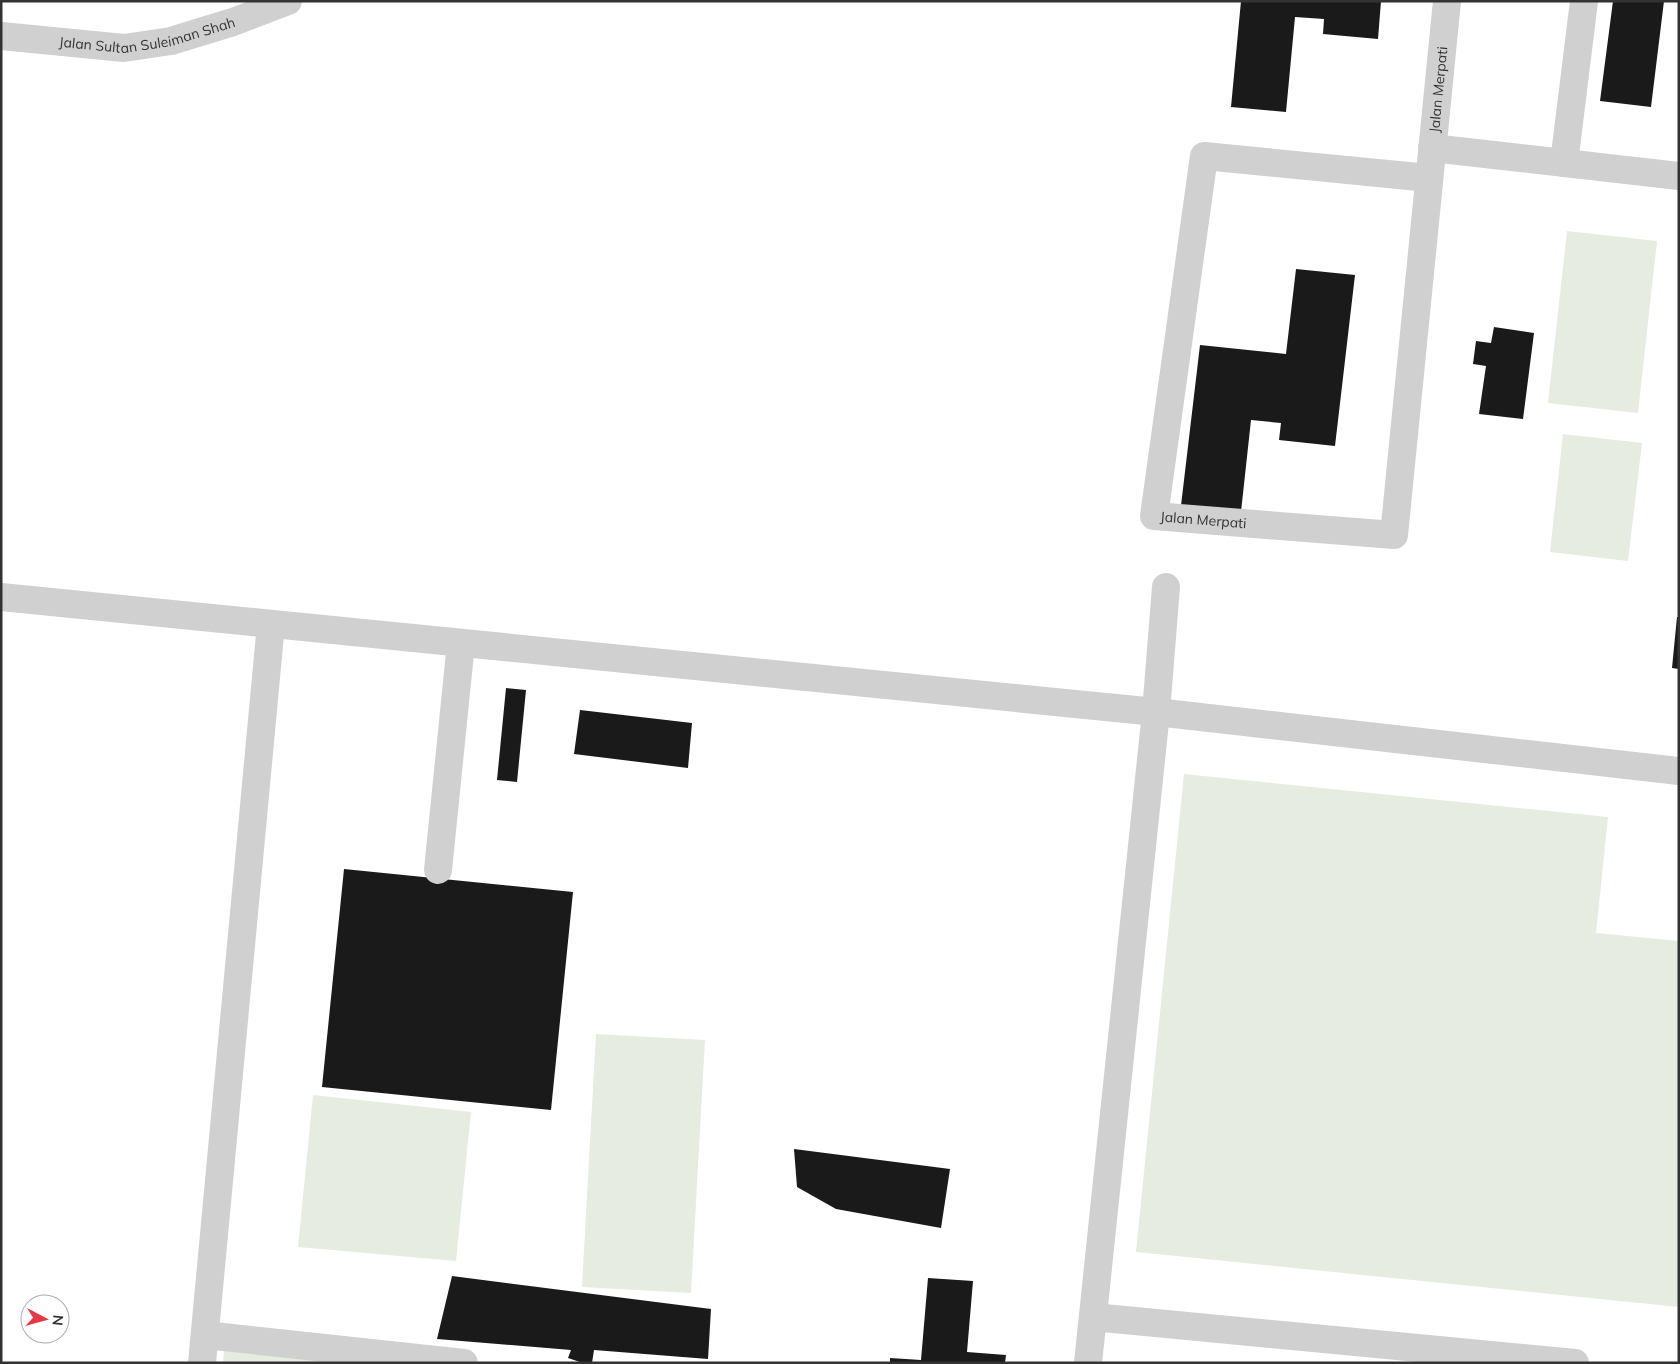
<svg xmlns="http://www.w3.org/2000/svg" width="1680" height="1364" font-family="Mulish,sans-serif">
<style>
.green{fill:#e6ecdf}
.building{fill:#1a1a1a}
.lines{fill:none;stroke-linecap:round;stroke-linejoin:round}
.minor{stroke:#d0d0d0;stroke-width:28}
.labels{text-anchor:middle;stroke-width:5;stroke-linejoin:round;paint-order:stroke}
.street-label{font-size:14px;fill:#333;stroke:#fff}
</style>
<rect width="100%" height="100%" fill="#fff"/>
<path class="green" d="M1567,231L1657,241L1638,413L1548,403Z
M1563,434L1642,443L1628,561L1550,552Z
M1184,774L1608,817L1596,933L1679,941V1307L1136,1252Z
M596,1034L705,1040L691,1293L582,1287Z
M313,1095L471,1112L456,1261L298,1247Z
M224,1350L359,1363H223Z"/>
<path class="building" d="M1241,1H1381L1378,39L1323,34L1324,19L1295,17L1286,112L1231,107Z
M1613,1H1664L1651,107L1600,101Z
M1296,269L1355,275L1335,446L1279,440L1281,423L1251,420L1240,521L1180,514L1200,345L1286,354Z
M1494,327L1534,333L1523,419L1479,414L1486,366L1473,364L1476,341L1491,343Z
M1677,617H1679V669L1672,668Z
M506,688L526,690L517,782L497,780Z
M580,710L692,723L688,768L574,754Z
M344,869L573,892L551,1110L322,1087Z
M794,1149L950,1169L941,1228L836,1209L797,1187Z
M452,1276L711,1309L708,1359L594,1350L592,1363H583L568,1358L571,1350L437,1339Z
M928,1278L973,1281L967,1352L1006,1355L1005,1363H890V1358L921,1360Z"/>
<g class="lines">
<g class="minor">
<path id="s1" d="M1,36L124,48L171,41L233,22L288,1"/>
<path d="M1432,148L1679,176"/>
<path d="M1564,163L1584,1"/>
<path id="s2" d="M1429,178L1204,156L1154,516L1394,535L1447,1"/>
<path d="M1,597L1156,712L1679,771"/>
<path d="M438,870L461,643"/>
<path d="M1093,1317L1575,1363"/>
<path d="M205,1335L464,1363"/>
<path d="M202,1363L271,624"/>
<path d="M1088,1363L1156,712L1166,587"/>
</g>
</g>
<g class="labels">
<g class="street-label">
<text dy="5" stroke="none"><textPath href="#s1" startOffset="148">Jalan Sultan Suleiman Shah</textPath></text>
<text dy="5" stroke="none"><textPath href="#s2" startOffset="1278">Jalan Merpati</textPath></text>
<text dy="5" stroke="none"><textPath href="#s2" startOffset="639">Jalan Merpati</textPath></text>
</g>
</g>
<rect width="1680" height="1364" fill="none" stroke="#333333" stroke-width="5"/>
<g transform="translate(45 1319) rotate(96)"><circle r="24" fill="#ffffff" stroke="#adadad"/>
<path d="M0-4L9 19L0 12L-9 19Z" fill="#e63946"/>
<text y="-8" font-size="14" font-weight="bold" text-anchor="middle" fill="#333333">N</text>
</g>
</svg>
